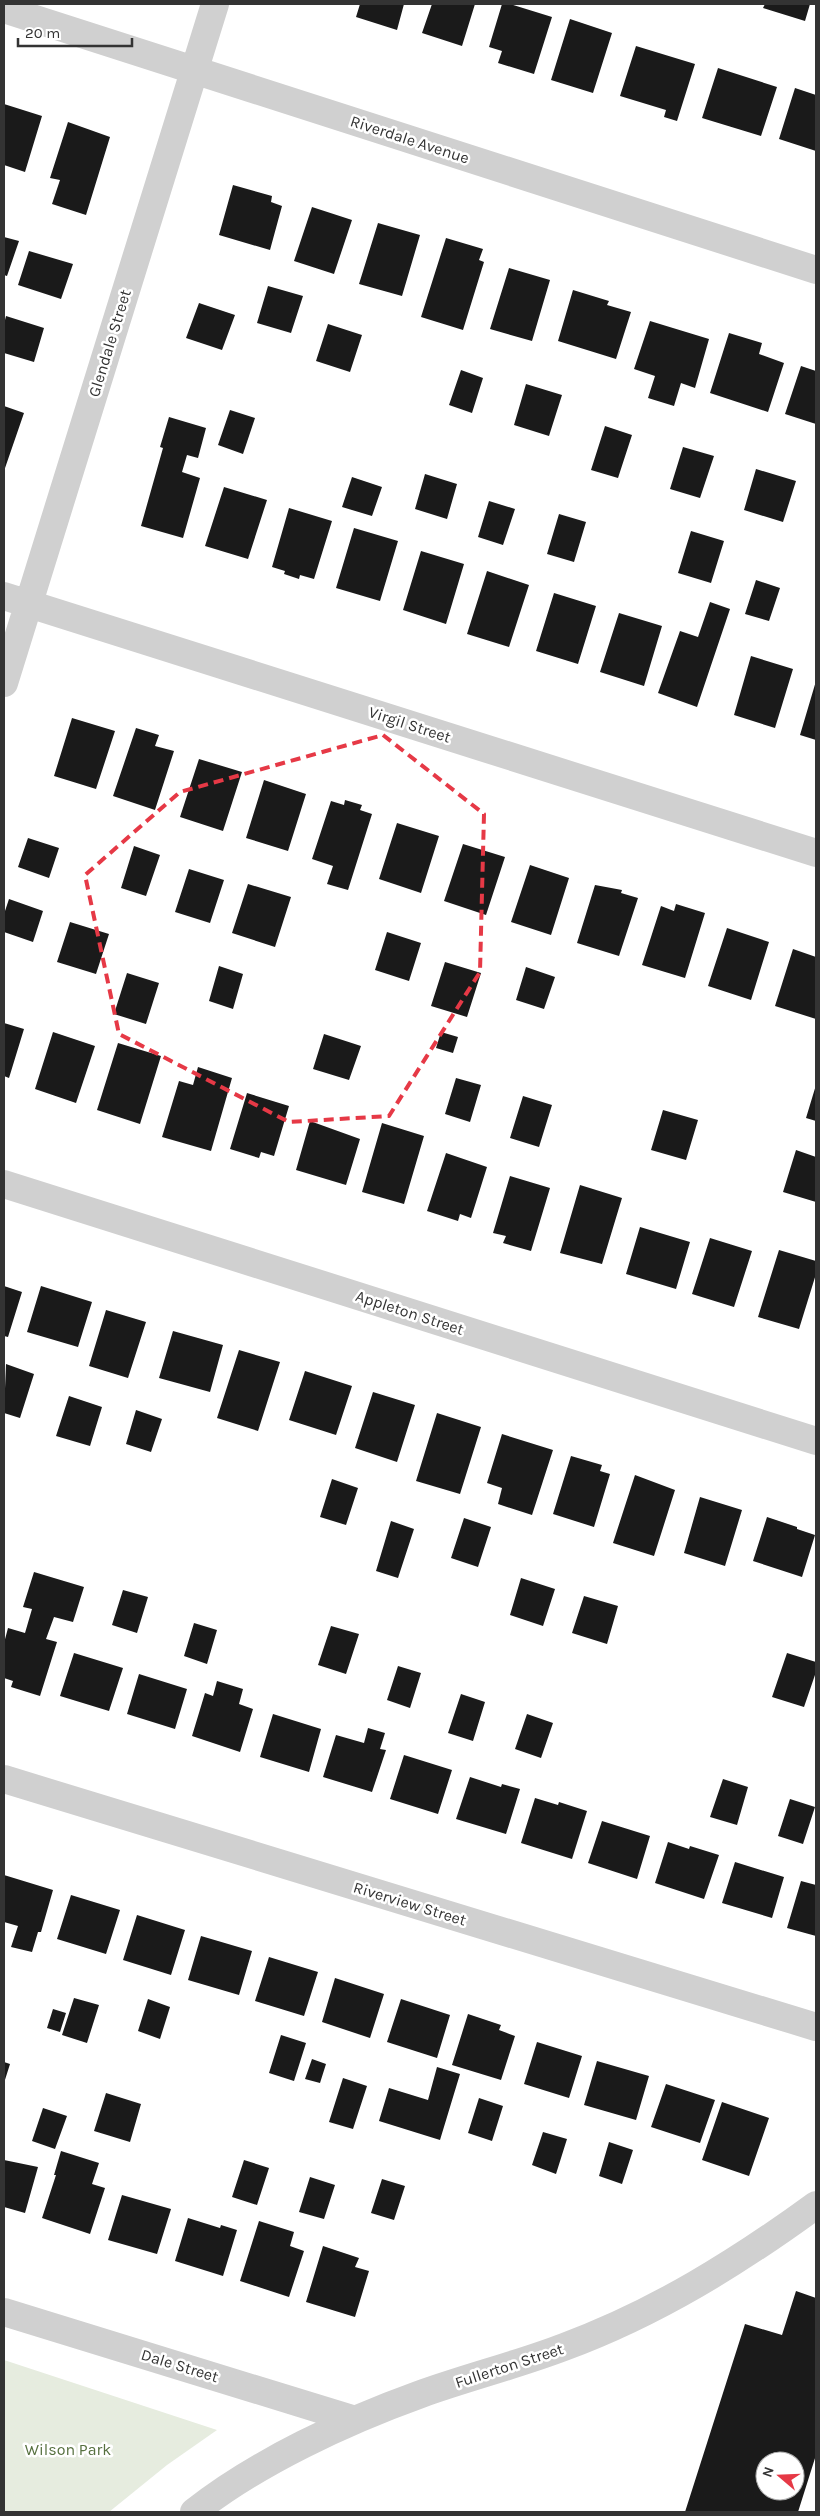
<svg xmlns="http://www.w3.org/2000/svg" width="820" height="2516" font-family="Karla,sans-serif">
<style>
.green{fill:#e6ecdf}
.building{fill:#1a1a1a;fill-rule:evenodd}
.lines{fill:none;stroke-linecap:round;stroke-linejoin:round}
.street{stroke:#d0d0d0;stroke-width:28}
.marked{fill:none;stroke:#e63946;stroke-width:4;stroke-dasharray:10 6;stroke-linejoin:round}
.labels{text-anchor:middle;stroke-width:5;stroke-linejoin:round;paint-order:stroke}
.street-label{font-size:16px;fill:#333;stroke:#fff}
.park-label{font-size:16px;fill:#56703f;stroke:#fff}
</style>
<rect width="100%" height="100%" fill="#fff"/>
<path class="green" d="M4,2360L217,2430L167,2465L109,2512H4Z"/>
<path class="building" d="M360,4H404L397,30L356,17Z
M432,4H475L462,46L422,33Z
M502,4H510L552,17L534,74L498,63L502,51L489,47Z
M765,4H810L805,21L763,8Z
M570,19L612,33L593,93L551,80Z
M636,46L695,64L677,121L664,117L666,110L620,96Z
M718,68L777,87L761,136L702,118Z
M795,88L816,95V151L779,139Z
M4,104L42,116L25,172L4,165Z
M68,122L110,137L86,215L52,204L60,180L50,178Z
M233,185L272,196L271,202L282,206L270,250L219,235Z
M312,207L352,220L334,274L294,261Z
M378,223L420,235L402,296L359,284Z
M4,237L19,241L7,276L4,275Z
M446,238L483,249L479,260L484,262L463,330L421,317Z
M29,251L73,264L61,299L18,285Z
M509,268L550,280L532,341L490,329Z
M268,286L303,296L291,333L257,323Z
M573,290L609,301L607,305L631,312L616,359L558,341Z
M199,303L235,315L222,350L186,338Z
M6,316L44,328L34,362L4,353V324Z
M650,321L709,339L695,388L681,383L674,406L648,398L655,376L634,369Z
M328,324L362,335L350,372L316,361Z
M729,333L762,343L759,354L784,363L768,412L710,393Z
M801,366L816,371V424L785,414Z
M461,370L483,378L472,413L449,405Z
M526,384L562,395L549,436L514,425Z
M4,406L24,413L4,471Z
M230,410L255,418L243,454L218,445Z
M169,417L206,428L198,458L187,455L182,472L200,478L183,538L141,526L163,448L160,447Z
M605,426L632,435L618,478L591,470Z
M683,447L714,456L700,498L670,489Z
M756,469L796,481L783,522L744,510Z
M425,474L457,484L447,519L415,509Z
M352,477L382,487L372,516L342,507Z
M224,487L267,500L248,559L205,546Z
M489,501L515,509L503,545L478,537Z
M289,508L332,521L314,579L300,575L299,579L284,574L285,571L272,567Z
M559,514L586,522L574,562L547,554Z
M354,528L398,541L380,601L336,588Z
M691,531L724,541L711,583L678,573Z
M421,551L464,564L446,624L403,610Z
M487,571L529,585L509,647L467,634Z
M756,580L780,588L769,621L745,614Z
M554,593L596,606L578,664L536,651Z
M710,602L730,609L697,707L658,693L680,631L698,637Z
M619,613L662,626L644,686L600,672Z
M751,656L793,669L775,728L734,715Z
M816,681V740L800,735Z
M72,718L115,731L96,789L54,776Z
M136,728L159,735L155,746L174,751L155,810L113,796Z
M199,759L242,772L223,831L180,817Z
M264,780L306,794L288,851L246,838Z
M345,800L362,805L360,810L372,814L348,890L327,884L333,866L312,859L331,801L344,805Z
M397,823L439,836L421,893L379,879Z
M28,838L59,848L49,878L18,867Z
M463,844L505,857L486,915L444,901Z
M134,846L160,855L146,896L121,888Z
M530,865L569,878L551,935L511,922Z
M189,869L224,880L210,923L175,912Z
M248,884L291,897L275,947L232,933Z
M595,885L622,890L621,893L638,898L619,956L577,943Z
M9,899L43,911L33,942L4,932V914Z
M676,904L705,913L685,978L642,965L661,906L674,911Z
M70,922L109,934L96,974L57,962Z
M727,928L769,942L751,1000L708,986Z
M387,932L421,943L409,981L375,970Z
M793,949L816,957V1019L775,1006Z
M445,962L481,973L467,1017L431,1006Z
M219,966L243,974L233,1009L209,1001Z
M526,967L555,977L544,1009L516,1000Z
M127,973L159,983L146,1024L114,1014Z
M4,1023L24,1029L9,1078L4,1076Z
M53,1032L95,1046L76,1103L35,1089Z
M441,1032L458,1037L453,1053L436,1048Z
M324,1034L361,1046L349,1080L313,1069Z
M118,1043L161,1056L140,1124L97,1110Z
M198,1067L232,1078L211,1151L162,1137L179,1081L193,1085Z
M456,1078L481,1085L470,1122L445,1114Z
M816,1085V1121L806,1118Z
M247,1093L289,1106L274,1156L261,1152L259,1158L230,1149Z
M523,1096L552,1105L539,1147L510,1138Z
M663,1110L698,1120L686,1160L651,1150Z
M310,1121L360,1139L346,1185L296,1170Z
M382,1123L424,1136L404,1204L362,1192Z
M796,1150L816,1157V1202L783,1192Z
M446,1153L487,1167L471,1218L460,1214L458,1221L427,1211Z
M510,1176L550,1188L531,1251L503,1243L506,1236L493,1233Z
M580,1185L622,1198L602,1264L560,1253Z
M640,1227L690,1242L676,1289L626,1274Z
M710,1238L752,1251L734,1307L692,1294Z
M779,1250L816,1261V1274L799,1329L758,1317Z
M4,1286L22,1292L8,1337L4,1336Z
M41,1286L92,1302L78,1347L27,1332Z
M106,1310L146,1322L128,1378L89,1366Z
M173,1331L223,1345L210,1392L159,1378Z
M239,1350L280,1362L258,1431L217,1418Z
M6,1364L34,1374L20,1418L4,1413Z
M305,1371L352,1386L336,1435L289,1420Z
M373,1392L415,1405L397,1462L355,1448Z
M69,1396L102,1407L90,1446L56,1436Z
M136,1410L162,1419L151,1452L126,1444Z
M437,1413L481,1427L460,1494L416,1481Z
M502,1434L553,1450L532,1515L498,1504L502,1488L487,1483Z
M571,1456L602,1465L600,1471L610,1474L594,1527L553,1514Z
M635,1475L675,1490L654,1556L613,1543Z
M332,1479L358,1488L346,1525L320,1517Z
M700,1497L742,1510L725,1566L684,1553Z
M767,1517L797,1527V1529L815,1535L802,1577L753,1561Z
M464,1518L491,1527L478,1567L451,1558Z
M391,1521L414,1529L398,1578L376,1571Z
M34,1572L84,1587L73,1622L54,1617L46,1639L57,1642L40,1696L11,1687L13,1681L4,1678V1643L8,1628L25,1633L32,1609L23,1607Z
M521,1578L555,1589L543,1626L510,1615Z
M123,1590L148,1597L137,1633L112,1625Z
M584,1596L618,1606L607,1644L572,1633Z
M194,1623L217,1630L207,1664L184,1656Z
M331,1626L359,1634L346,1674L318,1665Z
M74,1653L123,1668L109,1711L60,1696Z
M787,1653L816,1662V1672L804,1707L772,1697Z
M398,1666L421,1673L410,1708L387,1700Z
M139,1674L187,1689L175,1729L127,1714Z
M217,1681L243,1689L239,1704L253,1709L240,1752L192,1736L205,1693L213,1696Z
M461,1694L485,1702L473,1741L448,1733Z
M273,1714L321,1729L309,1772L260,1757Z
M527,1714L553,1723L541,1758L515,1749Z
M368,1728L385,1733L380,1749L386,1750L372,1792L323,1777L336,1735L364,1743Z
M404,1755L452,1770L438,1814L390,1799Z
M470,1777L501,1787L502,1784L520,1789L506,1834L456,1819Z
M723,1779L748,1787L737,1825L710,1817Z
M535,1798L558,1805L559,1802L587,1811L572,1859L521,1843Z
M790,1799L815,1807L803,1844L778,1836Z
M602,1821L650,1836L637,1879L588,1863Z
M668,1842L689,1849L690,1846L719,1855L704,1899L655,1883Z
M735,1862L784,1877L772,1918L722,1903Z
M4,1875L53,1890L41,1932H38L32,1952L11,1947L18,1926L4,1922Z
M801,1881L816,1885V1936L787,1928Z
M71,1895L120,1910L106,1954L57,1939Z
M137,1915L185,1930L171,1975L123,1960Z
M201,1936L252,1951L239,1995L188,1980Z
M269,1957L318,1972L304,2016L255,2001Z
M335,1978L384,1994L370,2038L322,2022Z
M74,1998L99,2005L87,2043L62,2035Z
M148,1999L170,2007L160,2039L138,2031Z
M401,1999L450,2015L437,2058L387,2042Z
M53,2009L66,2013L60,2032L47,2028Z
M468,2014L501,2025L499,2030L515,2036L501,2080L452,2065Z
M281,2035L306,2043L294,2081L269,2073Z
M537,2042L582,2056L569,2098L524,2084Z
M312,2059L326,2064L320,2083L305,2079Z
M597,2061L649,2076L636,2120L584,2105Z
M4,2062L10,2064L4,2083Z
M437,2067L460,2074L440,2140L379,2121L389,2088L428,2100Z
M343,2078L367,2086L353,2129L329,2122Z
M666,2084L715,2100L700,2143L651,2127Z
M106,2093L141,2104L130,2142L94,2131Z
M479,2098L503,2106L492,2141L468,2133Z
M722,2102L769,2118L749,2176L702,2160Z
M43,2108L67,2116L55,2149L32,2141Z
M543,2132L567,2139L556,2174L532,2165Z
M609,2142L633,2150L622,2184L599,2176Z
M61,2151L99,2163L92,2184L105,2188L90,2234L42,2218L56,2175H54Z
M4,2160L38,2167L25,2213L4,2207Z
M244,2160L269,2168L257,2205L232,2197Z
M310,2177L335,2185L324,2219L299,2212Z
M382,2179L405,2186L394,2220L371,2213Z
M122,2195L171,2209L157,2254L108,2240Z
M188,2218L220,2228L221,2225L237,2230L223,2276L175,2261Z
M259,2221L294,2232L290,2246L304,2251L289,2297L240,2281Z
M323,2246L359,2258L355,2267L369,2271L355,2317L306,2302Z
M796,2291L816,2298V2455L798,2512H685L745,2324L782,2335ZM765,2461H795V2491H765Z"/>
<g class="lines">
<path class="street" d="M4,9L816,270
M4,596L816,853
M4,683L215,4
M4,1184L816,1441
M4,1779L816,2027
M4,2312L355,2420
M194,2512C257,2462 346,2421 421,2394C468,2377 517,2365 564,2347C656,2313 738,2262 816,2205"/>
</g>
<path class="marked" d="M383,735L484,814L480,972L389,1116L289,1122L119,1034L85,875L180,792Z"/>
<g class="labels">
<g class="street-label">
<text transform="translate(410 139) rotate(18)" y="6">Riverdale Avenue</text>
<text transform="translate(109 343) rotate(-73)" y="6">Glendale Street</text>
<text transform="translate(410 724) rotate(18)" y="6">Virgil Street</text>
<text transform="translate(410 1312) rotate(18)" y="6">Appleton Street</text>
<text transform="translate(410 1903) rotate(17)" y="6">Riverview Street</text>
<text transform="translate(180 2365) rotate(17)" y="6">Dale Street</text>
<text transform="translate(509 2365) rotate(-18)" y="6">Fullerton Street</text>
</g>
<g class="park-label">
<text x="68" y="2455">Wilson Park</text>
</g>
</g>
<rect width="820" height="2516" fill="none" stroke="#333333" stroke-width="10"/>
<g transform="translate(780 2476) rotate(289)"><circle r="24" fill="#ffffff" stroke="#adadad"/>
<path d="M0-4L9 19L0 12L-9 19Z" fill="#e63946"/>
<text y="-8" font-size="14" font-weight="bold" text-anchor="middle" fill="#333333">N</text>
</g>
<path d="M18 38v8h114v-8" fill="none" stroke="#333333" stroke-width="2.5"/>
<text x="25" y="38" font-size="15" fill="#333333" stroke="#ffffff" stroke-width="4" paint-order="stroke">20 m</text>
</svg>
